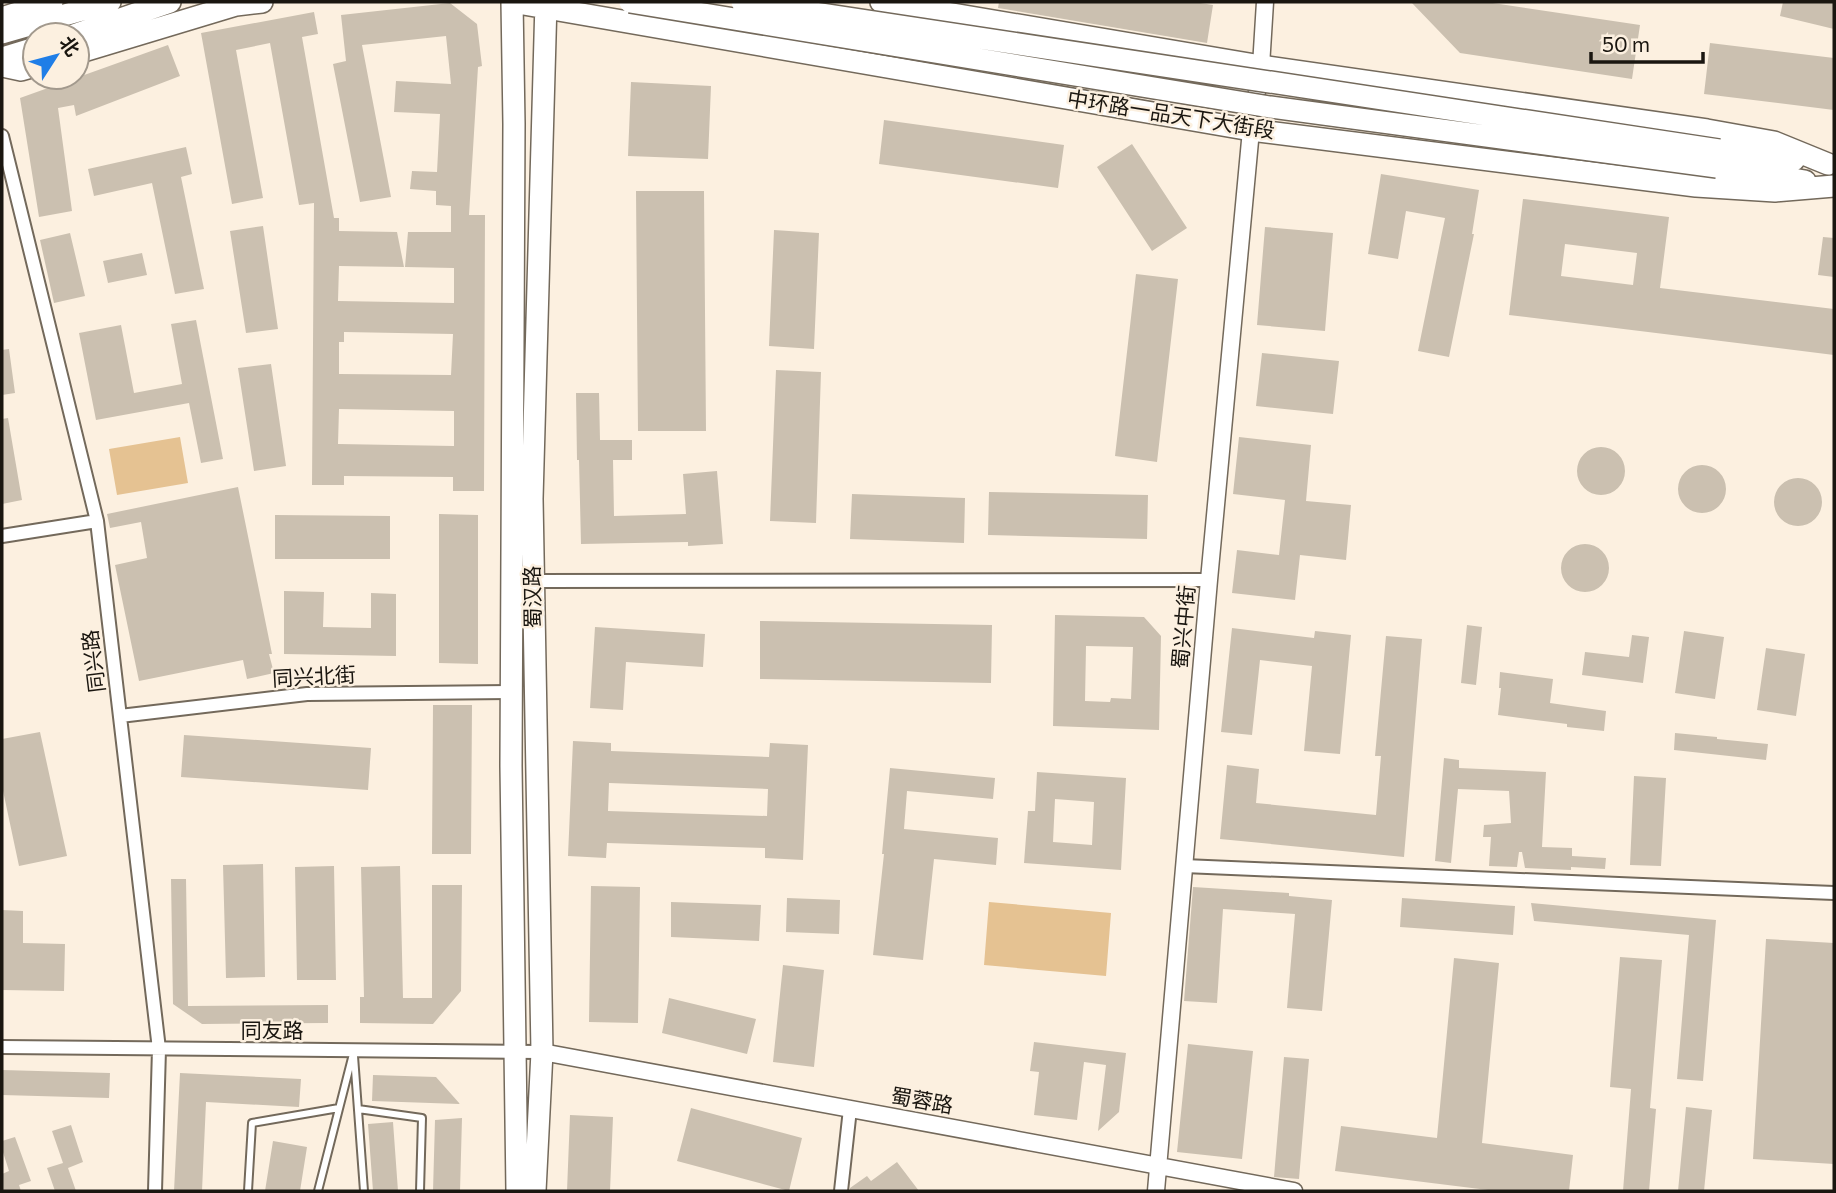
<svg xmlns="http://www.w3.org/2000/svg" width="1836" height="1193" font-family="Commissioner,'Noto Sans SC',sans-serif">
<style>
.green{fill:#e5c292}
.building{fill:#cbc0b0;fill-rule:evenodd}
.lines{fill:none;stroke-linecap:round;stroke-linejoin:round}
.service-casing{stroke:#73695b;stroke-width:10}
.minor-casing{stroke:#73695b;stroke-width:16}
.tertiary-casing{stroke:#73695b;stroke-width:19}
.primary-casing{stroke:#73695b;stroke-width:24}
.service{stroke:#fff;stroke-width:6}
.minor{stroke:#fff;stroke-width:12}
.tertiary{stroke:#fff;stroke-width:16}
.primary{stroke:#fff;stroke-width:21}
.primary-bridge-casing{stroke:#73695b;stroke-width:24;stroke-linecap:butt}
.primary-bridge{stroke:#fff;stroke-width:21}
.labels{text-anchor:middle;stroke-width:5;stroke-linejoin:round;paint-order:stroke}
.street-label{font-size:21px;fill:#1a1610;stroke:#fcf0e0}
</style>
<rect width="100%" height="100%" fill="#fcf0e0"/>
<path class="green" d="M180,437L188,483L117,495L109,449Z
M989,902L1111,913L1106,976L984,965Z"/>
<path class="building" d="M999,2H1194L1213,5L1207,43L998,8Z
M1411,2H1486L1640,25L1632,79L1460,53Z
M1783,2H1834V29L1780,16Z
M450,3L477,24L482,66L478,67L469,215H485L484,491H453V477L344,476V485H312L314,203L299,205L270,43L236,50L263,198L232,204L201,33L314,12L318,34L302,37L334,218H339V231L397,232L404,267L339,266L338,301L454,303V268L405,267L408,232H451V206L436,205V191L410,189L412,171L437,172L440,114L394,112L396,81L451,84L446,36L362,45L391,197L360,202L333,64L346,61L341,15ZM344,332L453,334L451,375L339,374V342H344ZM339,409L454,411V446L338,444Z
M1710,43L1834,58V110L1704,94Z
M168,45L180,76L76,116L74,105L58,108L72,211L39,217L20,98Z
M631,82L711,86L708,159L628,156Z
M884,120L1064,145L1058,188L879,164Z
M1132,144L1187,228L1152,251L1097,167Z
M186,147L192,174L181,177L204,289L175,294L152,183L94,196L88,169Z
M1381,174L1479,190L1472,234H1474L1449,357L1418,351L1445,218L1406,211L1398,259L1368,254Z
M636,191H704L706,431H638Z
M1523,199L1669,217L1660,288L1834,309V355L1509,315ZM1565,244L1637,253L1633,285L1561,276Z
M263,226L278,329L246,333L230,231Z
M1265,227L1333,233L1325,331L1257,325Z
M774,230L819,233L814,349L769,346Z
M70,233L85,296L54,303L40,240Z
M1823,237L1834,238V277L1818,275Z
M142,253L147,275L108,283L103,261Z
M1136,274L1178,279L1157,462L1115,456Z
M196,320L223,459L201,463L189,403L96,420L79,333L121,325L134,393L182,384L171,324Z
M9,349L15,393L2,395V350Z
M1262,353L1339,361L1333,414L1256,406Z
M271,364L286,466L254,471L238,368Z
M776,370L821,372L816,523L770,521Z
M576,393H599L600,440H632V460H613L614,516L686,514L683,474L717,471L723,544L688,546V542L581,544L579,460H577Z
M8,418L22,500L2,504V419Z
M1239,437L1311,445L1306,501L1351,505L1346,560L1300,555L1295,600L1232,593L1237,550L1279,555L1285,500L1233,494Z
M1577 471a24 24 0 1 1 48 0a24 24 0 1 1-48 0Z
M1678 489a24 24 0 1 1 48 0a24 24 0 1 1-48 0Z
M1774 502a24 24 0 1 1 48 0a24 24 0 1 1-48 0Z
M238,487L272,654H269L274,673L247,679L243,660L139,681L115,565L147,558L141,522L110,528L107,514Z
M989,492L1148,495L1147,539L988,535Z
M852,494L965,498L964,543L850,539Z
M439,514L478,515V664L439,663Z
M275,515L390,516V559H275Z
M1561 568a24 24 0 1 1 48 0a24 24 0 1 1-48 0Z
M284,591L324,592L323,627L371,628V593L396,594V656L284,654Z
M1055,615L1144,617L1161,636L1159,730L1053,726ZM1086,646L1133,647L1131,699L1111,698L1110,702L1085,701Z
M760,621L992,625L991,683L760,679Z
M1467,625L1482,627L1476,685L1461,683Z
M595,627L705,634L703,667L626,662L623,710L590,708Z
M1232,628L1314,638L1315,631L1351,635L1340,754L1304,751L1312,666L1260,660L1252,735L1221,732Z
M1684,631L1724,637L1715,699L1675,693Z
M1632,635L1649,637L1643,683L1582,675L1585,652L1629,657Z
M1386,636L1422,639L1404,857L1220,839L1227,765L1259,769L1256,803L1376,815L1381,756H1375Z
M1766,648L1805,654L1796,716L1757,710Z
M1500,672L1553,679L1550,703L1606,711L1604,731L1567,727V724L1498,715L1501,688H1499Z
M433,705H472L471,854H432Z
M40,732L67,856L19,866L2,786V739Z
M1675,733L1717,737V739L1768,744L1766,760L1674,750Z
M184,735L371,748L368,790L181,777Z
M573,741L611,743V751L769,757L770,743L808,745L803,860L765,858V848L607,843L606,858L568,856ZM609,783L768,789L767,816L608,811Z
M1444,758L1459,760V768L1546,772L1542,847L1572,848V856L1606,858L1605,869L1571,867V870L1525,868L1522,852H1519L1517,867L1489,866L1491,837H1483L1484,825L1511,823L1509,791L1458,789L1451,863L1435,861Z
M890,768L995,778L993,799L907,791L904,829L998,838L996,865L934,859L923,960L873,955L884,854H882Z
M1037,772L1126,778L1121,870L1024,863L1028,811H1035ZM1055,799L1094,802L1092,845L1053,842Z
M1634,776L1666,778L1661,866L1630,865Z
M263,864L265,977L226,978L223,865Z
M334,866L336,980H297L295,867Z
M400,866L403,998H432V885H462L461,991L433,1024L360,1023V997H364L361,867Z
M171,879H186L188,1006L328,1005V1023L202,1024L173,1004Z
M591,886L640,887L638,1023L589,1022Z
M1193,887L1289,893V896L1332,900L1322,1011L1287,1008L1295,914L1223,909L1217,1003L1184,1001Z
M787,898L840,900L839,934L786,932Z
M1402,898L1515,906L1513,935L1400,927Z
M671,902L761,905L759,941L671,937Z
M1531,903L1716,920L1703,1081L1677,1079L1689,935L1534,921Z
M2,910L23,911V943L65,944L64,991L2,990Z
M1766,939L1834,943V1164L1753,1159Z
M1620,957L1662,960L1650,1108L1656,1109L1649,1191H1623L1631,1089L1610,1087Z
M1454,958L1499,963L1482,1143L1573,1155L1569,1191H1496L1335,1171L1341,1126L1437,1138Z
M783,965L824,970L814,1067L773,1062Z
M669,998L756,1019L747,1054L662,1033Z
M1034,1042L1126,1053L1119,1112L1098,1131L1106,1065L1084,1062L1077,1120L1034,1115L1039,1072L1030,1071Z
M1188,1044L1253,1051L1242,1159L1177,1152Z
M1284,1057L1309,1059L1299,1179L1274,1177Z
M2,1070L110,1073L109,1098L2,1095Z
M180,1073L301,1079L299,1107L206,1102L202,1191H174Z
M373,1075L436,1077L460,1104L372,1101Z
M1686,1107L1712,1110L1704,1191H1678Z
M691,1108L802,1138L789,1191L677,1161Z
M570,1115L613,1117L610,1191H567Z
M462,1118L460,1191H433L435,1120Z
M393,1122L398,1191H373L368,1124Z
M71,1125L83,1162L68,1168L76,1191H55L47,1168L63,1163L52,1131Z
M15,1137L31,1181L19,1185L21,1191H2V1174L9,1171L2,1149V1141Z
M273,1141L307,1147L300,1191H265Z
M897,1162L919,1191H850V1188L867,1176L871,1181Z"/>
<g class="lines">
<defs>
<path id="service" d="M354,1056L364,1191
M358,1109L422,1118L420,1191
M248,1191L252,1123L339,1108
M318,1191L354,1050"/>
<path id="minor" d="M2,136L97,521L159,1049L155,1191
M2,536L97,521
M533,581L1209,580
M120,716L307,694L511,692
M1184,866L1834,893
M2,1047L542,1052
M841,1191L850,1109"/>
<path id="tertiary" d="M542,1052L1294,1191
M1156,1191L1209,580L1251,130L1261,66L1265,2"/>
<path id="primary" d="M512,2L1251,130L1696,186L1775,191L1834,186
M512,2L514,124L511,766L517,1191
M881,2L1261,66L1707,130L1774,142L1828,164
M2,18L52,2
M2,33L110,2
M74,35L170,2
M77,53L236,5L262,2
M2,58L35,48
M2,66L21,70L35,66
M1719,150L1794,160
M1717,167L1805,181
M535,1191L542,1052L532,499L546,2"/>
</defs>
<use href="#service" class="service-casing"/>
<use href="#minor" class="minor-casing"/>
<use href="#tertiary" class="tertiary-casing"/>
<use href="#primary" class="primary-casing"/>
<use href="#service" class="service"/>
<use href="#minor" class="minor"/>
<use href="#tertiary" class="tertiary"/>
<use href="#primary" class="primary"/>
<defs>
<path id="primary-bridge" d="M630,2L1270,107L1717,167
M742,2L1719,150"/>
</defs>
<use href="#primary-bridge" class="primary-bridge-casing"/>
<use href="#primary-bridge" class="primary-bridge"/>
</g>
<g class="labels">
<g class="street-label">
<text transform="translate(1171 115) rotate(9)" y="7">中环路一品天下大街段</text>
<text transform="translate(533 597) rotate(-91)" y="7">蜀汉路</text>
<text transform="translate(1184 627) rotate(-85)" y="7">蜀兴中街</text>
<text transform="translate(94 661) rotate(-97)" y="7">同兴路</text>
<text transform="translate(314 677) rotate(-3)" y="7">同兴北街</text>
<text x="272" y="1038">同友路</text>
<text transform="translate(922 1101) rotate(10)" y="7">蜀蓉路</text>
</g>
</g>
<rect width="1836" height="1193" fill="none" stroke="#1a1610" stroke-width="7"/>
<g transform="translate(56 56) rotate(54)"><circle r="33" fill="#fcf0e0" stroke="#a2998d" stroke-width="2"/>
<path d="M0-5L12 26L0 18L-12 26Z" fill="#1f7ee7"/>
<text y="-10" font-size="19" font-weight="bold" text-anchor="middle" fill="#1a1610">北</text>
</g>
<path d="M1591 52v10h112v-10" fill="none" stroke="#1a1610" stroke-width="3.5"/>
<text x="1602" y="52" font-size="21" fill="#1a1610" stroke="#fcf0e0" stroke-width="5" paint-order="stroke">50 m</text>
</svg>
